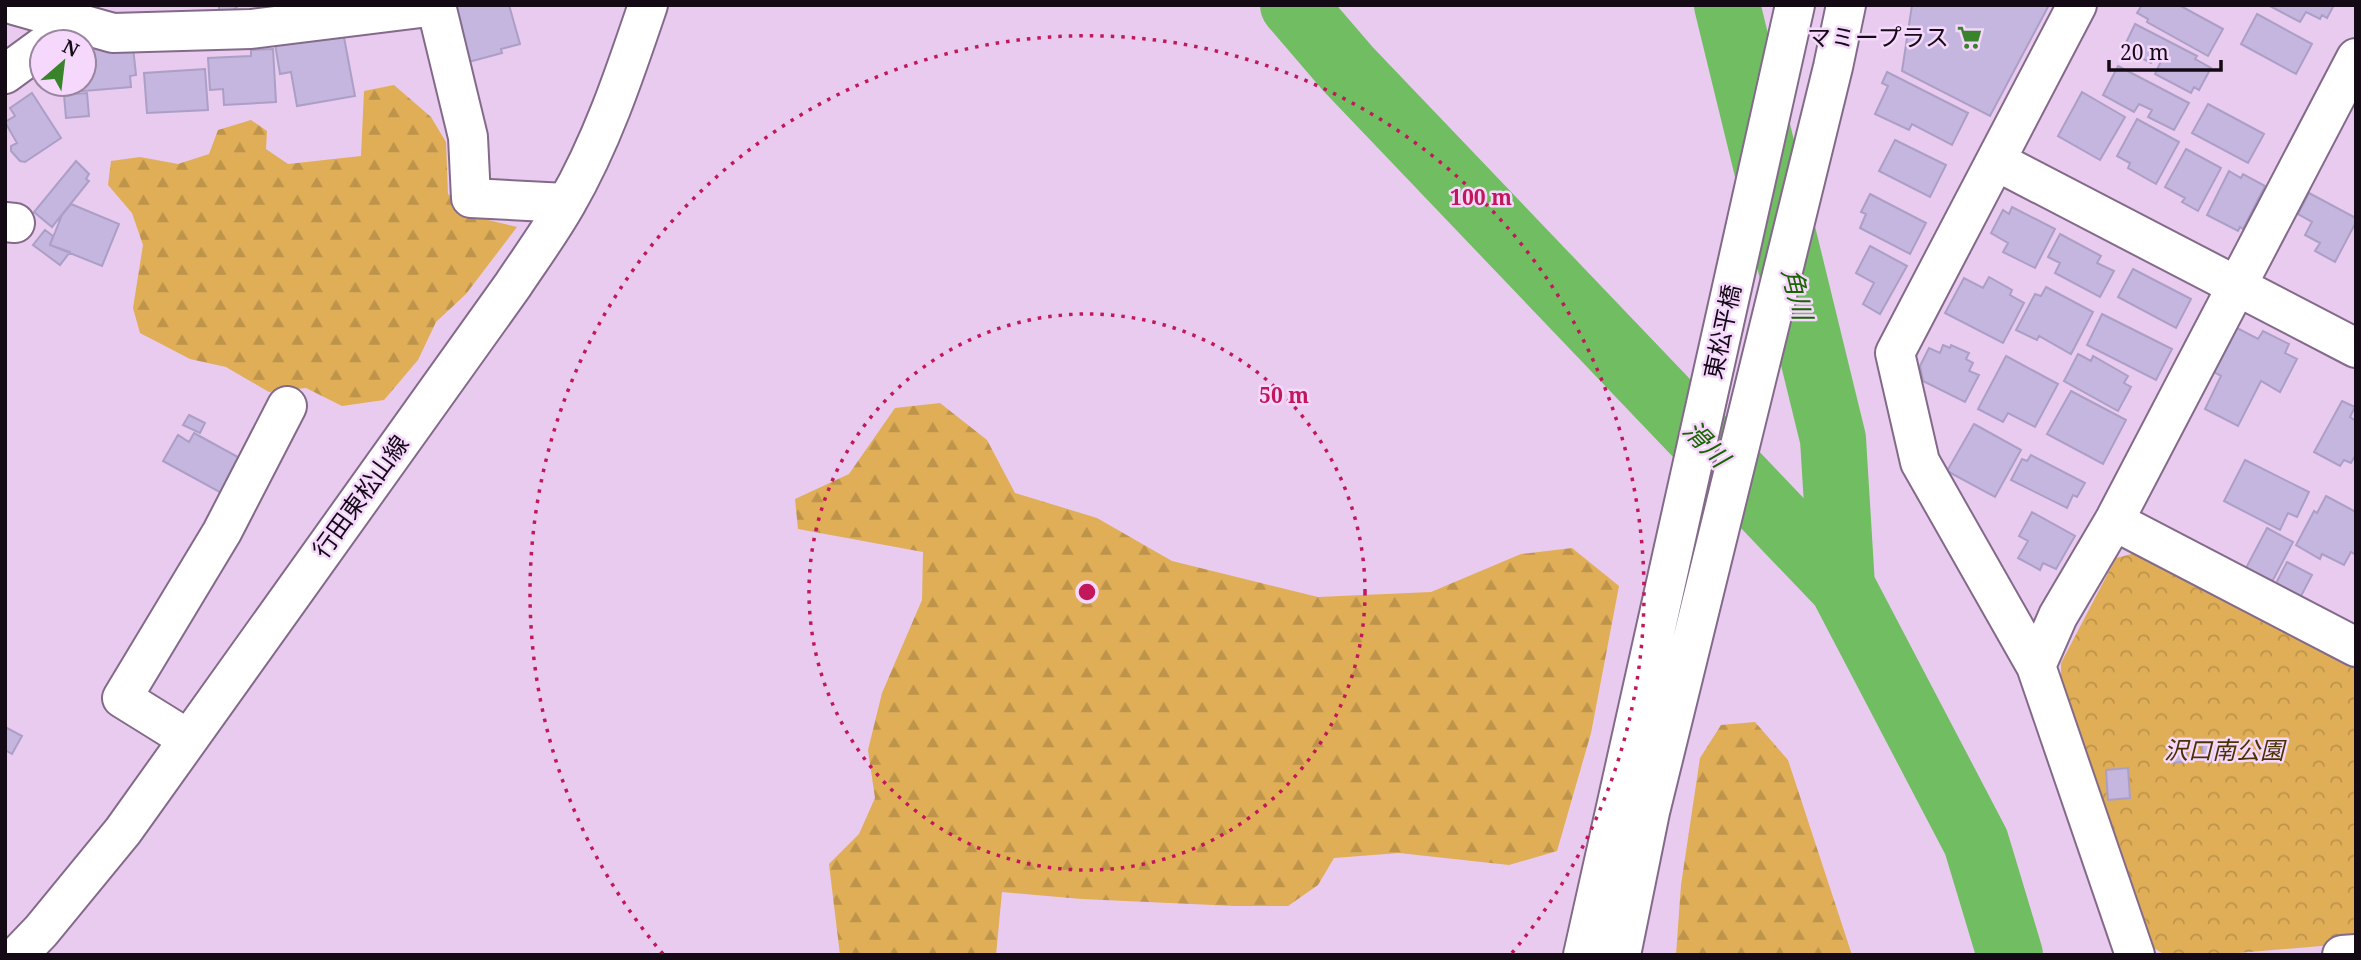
<svg xmlns="http://www.w3.org/2000/svg" width="2361" height="960" font-family="'Noto Serif','Noto Sans JP',serif">
<style>
.forest{fill:url(#forest-firs)}
.park{fill:url(#park-crowns)}
.lines{fill:none;stroke-linecap:round;stroke-linejoin:round}
.river{stroke:#70be61;stroke-width:66}
.building{fill:#c4b6de;stroke:#ac9fc6;stroke-width:2}
.minor-casing{stroke:#846a8a;stroke-width:42}
.major-casing{stroke:#846a8a;stroke-width:42}
.highway-casing{stroke:#846a8a;stroke-width:42}
.minor{stroke:#fff;stroke-width:38}
.major{stroke:#fff;stroke-width:38}
.highway{stroke:#fff;stroke-width:38}
.ring{fill:none;stroke:#c2185b;stroke-width:3.5;stroke-dasharray:3.5 7}
.labels{text-anchor:middle;stroke-width:5;stroke-linejoin:round;paint-order:stroke}
.poi-label{font-size:24px;fill:#140a16;stroke:#f5d8fc;text-anchor:end}
.street-label{font-size:24px;fill:#140a16;stroke:#f5d8fc}
.park-label{font-size:24px;font-style:italic;fill:#493200;stroke:#f5d8fc}
.water-label{font-size:26px;font-style:italic;fill:#196501;stroke:#f5d8fc}
.centre{fill:#c2185b;stroke:#f5d8fc;stroke-width:3.5}
.ring-label{font-size:21px;text-anchor:middle;font-weight:bold;fill:#c2185b;stroke:#f5d8fc;stroke-width:5;stroke-linejoin:round;paint-order:stroke}
</style>
<defs>
<pattern id="forest-firs" width="22" height="20" patternUnits="userSpaceOnUse" patternTransform="scale(1.75)"><rect width="22" height="20" fill="#dfae57"/><path d="M5 1l3.5 6h-7zM16 11l3.5 6h-7z" fill="#be944b"/></pattern>
<pattern id="park-crowns" width="20" height="18" patternUnits="userSpaceOnUse" patternTransform="scale(1.75)"><rect width="20" height="18" fill="#dfae57"/><path d="M2 6a3 3 0 1 1 6 0M12 15a3 3 0 1 1 6 0" fill="none" stroke="#be944b"/></pattern>
</defs>
<rect width="100%" height="100%" fill="#e8cbee"/>
<path class="forest" d="M394,85L431,117L446,142L448,194L484,219L517,227L466,294L436,322L418,360L384,400L342,406L306,388L269,392L226,367L190,359L140,333L133,308L143,245L132,213L108,185L111,161L140,157L178,164L209,154L218,130L251,120L267,131L266,149L288,164L361,156L364,91Z
M940,403L987,440L1015,493L1097,518L1172,561L1318,597L1431,592L1521,554L1572,548L1619,586L1591,733L1557,851L1509,865L1399,853L1334,858L1318,885L1288,906H1235L1082,899L1002,892L996,955H840L829,864L859,834L875,798L868,750L882,693L922,600L923,552L798,529L795,499L849,474L895,408Z
M1755,722L1788,760L1852,955H1676L1681,885L1700,758L1721,725Z"/>
<path class="park" d="M2135,553L2356,668V943L2214,955H2165L2151,946L2061,682V663L2116,558Z"/>
<g class="lines">
<path class="river" d="M1293,5L1348,69L1842,586L1976,842L2010,955
M1727,5L1833,439L1842,586"/>
</g>
<path class="building" d="M219,5H237V7L230,13L219,12Z
M446,5H509L520,44L501,49L502,53L461,64Z
M1912,5H2049L1990,116L1902,71Z
M2142,5H2179L2223,29L2208,56L2147,22L2148,19L2137,13Z
M2268,5H2334L2327,18L2322,15L2320,19L2306,12L2300,22Z
M2257,14L2312,44L2296,74L2241,44Z
M2135,24L2197,56L2195,59L2211,68L2199,90L2194,87L2191,93L2155,74L2162,59L2155,55L2151,63L2123,49Z
M343,32L355,96L297,106L291,72L280,74L275,44Z
M105,46L133,47L136,75L130,76L131,87L72,92L71,84H84V48Z
M273,49L276,102L224,105L223,89L210,90L208,58L251,56V50Z
M2118,66L2189,103L2174,130L2148,117L2152,110L2139,104L2134,112L2103,95Z
M205,69L208,110L147,113L144,73Z
M1887,72L1968,113L1952,145L1912,124L1909,130L1875,114L1888,86L1882,83Z
M2082,92L2125,117L2100,160L2058,136Z
M32,93L61,138L25,162L20,161L11,151V146L17,143L5,122L15,116L10,108Z
M87,93L89,116L66,118L64,95Z
M2208,104L2264,134L2248,163L2192,133Z
M2137,119L2179,142L2156,184L2128,168L2130,163L2117,156Z
M1895,140L1946,165L1930,197L1879,171Z
M2186,149L2221,168L2198,211L2182,202L2185,198L2165,187Z
M76,161L89,174L86,179L89,181L52,227L34,212Z
M2229,171L2241,178L2243,174L2265,186L2243,229L2240,227L2238,231L2207,215Z
M2309,193L2356,218V222L2335,262L2315,251L2320,243L2305,235L2312,222L2298,214Z
M1870,194L1926,223L1910,254L1860,228L1866,214L1861,212Z
M71,204L119,224L102,266L50,245L62,215Z
M2012,207L2055,229L2035,268L2003,252L2008,243L1991,233L2003,210L2009,214Z
M45,230L53,236L50,245L70,252L60,265L33,245Z
M2060,234L2101,256L2097,263L2114,271L2100,297L2055,273L2060,263L2048,257Z
M1870,246L1907,266L1880,314L1863,304L1874,283L1856,273Z
M2133,269L2191,299L2176,328L2118,297Z
M1989,277L2012,290L2010,295L2024,303L2003,343L1945,313L1964,278L1983,288Z
M2046,287L2093,312L2071,354L2039,336L2037,340L2016,330L2035,294L2041,296Z
M2102,314L2172,349L2156,380L2087,345Z
M2235,327L2258,339L2263,331L2289,344L2285,353L2297,359L2280,392L2261,381L2238,426L2205,409L2221,376L2212,371Z
M1943,345L1950,348L1951,345L1969,353L1966,359L1973,363L1969,371L1979,375L1965,402L1923,381L1920,366L1929,348L1940,353Z
M2078,354L2091,361L2093,356L2128,376L2124,383L2131,387L2118,411L2064,381Z
M2006,356L2058,384L2035,427L2008,413L2003,422L1978,409Z
M2071,391L2126,420L2103,464L2047,434Z
M2342,401L2355,407L2350,417L2356,421V454L2351,463L2344,460L2340,466L2314,452Z
M189,415L205,423L200,433L183,425Z
M1974,424L2021,450L1995,497L1947,471Z
M194,433L245,461L225,495L163,461L178,435L189,442Z
M2031,455L2085,483L2077,497L2073,495L2067,508L2011,480L2022,459L2027,461Z
M2245,460L2309,492L2297,517L2288,513L2280,530L2224,501Z
M2326,496L2356,512V555L2351,552L2344,565L2322,554L2320,559L2296,545L2314,511L2317,513Z
M2032,512L2075,536L2056,569L2043,563L2040,570L2018,558L2028,541L2019,536Z
M2267,528L2293,542L2272,582L2246,568Z
M2287,562L2312,575L2300,598L2275,585Z
M5,727L22,736L12,754L5,750Z
M2217,742L2219,759L2203,760L2202,744Z
M2186,745L2188,761L2172,763L2170,746Z
M2128,768L2130,798L2108,800L2106,770Z"/>
<g class="lines">
<defs>
<path id="minor" d="M14,5L113,33L251,29L437,6
M436,5L468,137L471,198L566,203
M2077,5L1895,353L1920,462L2036,666L2135,955
M5,74L42,47
M1996,161L2356,348
M5,222L15,223
M2114,521L2356,647
M2036,666L2058,616L2114,521L2356,58
M188,739L122,698L222,532L287,406
M2342,955L2356,954"/>
<path id="major" d="M18,955L41,931L123,831L513,285C531,258 550,232 566,204C602,142 625,73 648,5"/>
<path id="highway" d="M1583,955L1795,5
M1621,955L1650,812L1833,67L1846,5"/>
</defs>
<use href="#minor" class="minor-casing"/>
<use href="#major" class="major-casing"/>
<use href="#highway" class="highway-casing"/>
<use href="#minor" class="minor"/>
<use href="#major" class="major"/>
<use href="#highway" class="highway"/>
</g>
<g class="ring">
<circle cx="1087" cy="592" r="278"/>
<path d="M663 954A557 557 0 1 1 1511 954"/>
</g>
<defs>
<symbol id="supermarket-bare" viewBox="-9 -9 18 18"><path d="M-6-5.5h2.5l.6 2H6L4.5 2H-2.5L-4.4-4H-6ZM-1.5 3.2a1.3 1.3 0 1 0 .1 0ZM3 3.2a1.3 1.3 0 1 0 .1 0Z" fill="#39832a" stroke="#f5d8fc" stroke-width="2.5" paint-order="stroke"/></symbol>
</defs>
<g fill-rule="evenodd">
<use href="#supermarket-bare" x="1952" y="20" width="35" height="35"/>
</g>
<g class="labels">
<g class="poi-label">
<text x="1949" y="46">マミープラス</text>
</g>
<g class="street-label">
<text transform="translate(1723 332) rotate(-78)" y="8">東松平橋</text>
<text transform="translate(361 497) rotate(-54)" y="8">行田東松山線</text>
</g>
<g class="park-label">
<text x="2224" y="759">沢口南公園</text>
</g>
<g class="water-label">
<text transform="translate(1797 294) rotate(76)" y="9">角川</text>
<text transform="translate(1706 444) rotate(46)" y="9">滑川</text>
</g>
</g>
<circle cx="1087" cy="592" r="10" class="centre"/>
<g class="ring-label">
<text x="1481" y="205">100 m</text>
<text x="1284" y="403">50 m</text>
</g>
<rect width="2361" height="960" fill="none" stroke="#140a16" stroke-width="14"/>
<g transform="translate(63 63) rotate(28)"><circle r="33" fill="#f5d8fc" stroke="#9b86a0" stroke-width="2"/>
<path d="M0-5L12 26L0 18L-12 26Z" fill="#39832a"/>
<text y="-10" font-size="19" font-weight="bold" text-anchor="middle" fill="#140a16">N</text>
</g>
<path d="M2109 60v10h112v-10" fill="none" stroke="#140a16" stroke-width="3.5"/>
<text x="2120" y="60" font-size="21" fill="#140a16" stroke="#f5d8fc" stroke-width="5" paint-order="stroke">20 m</text>
</svg>
